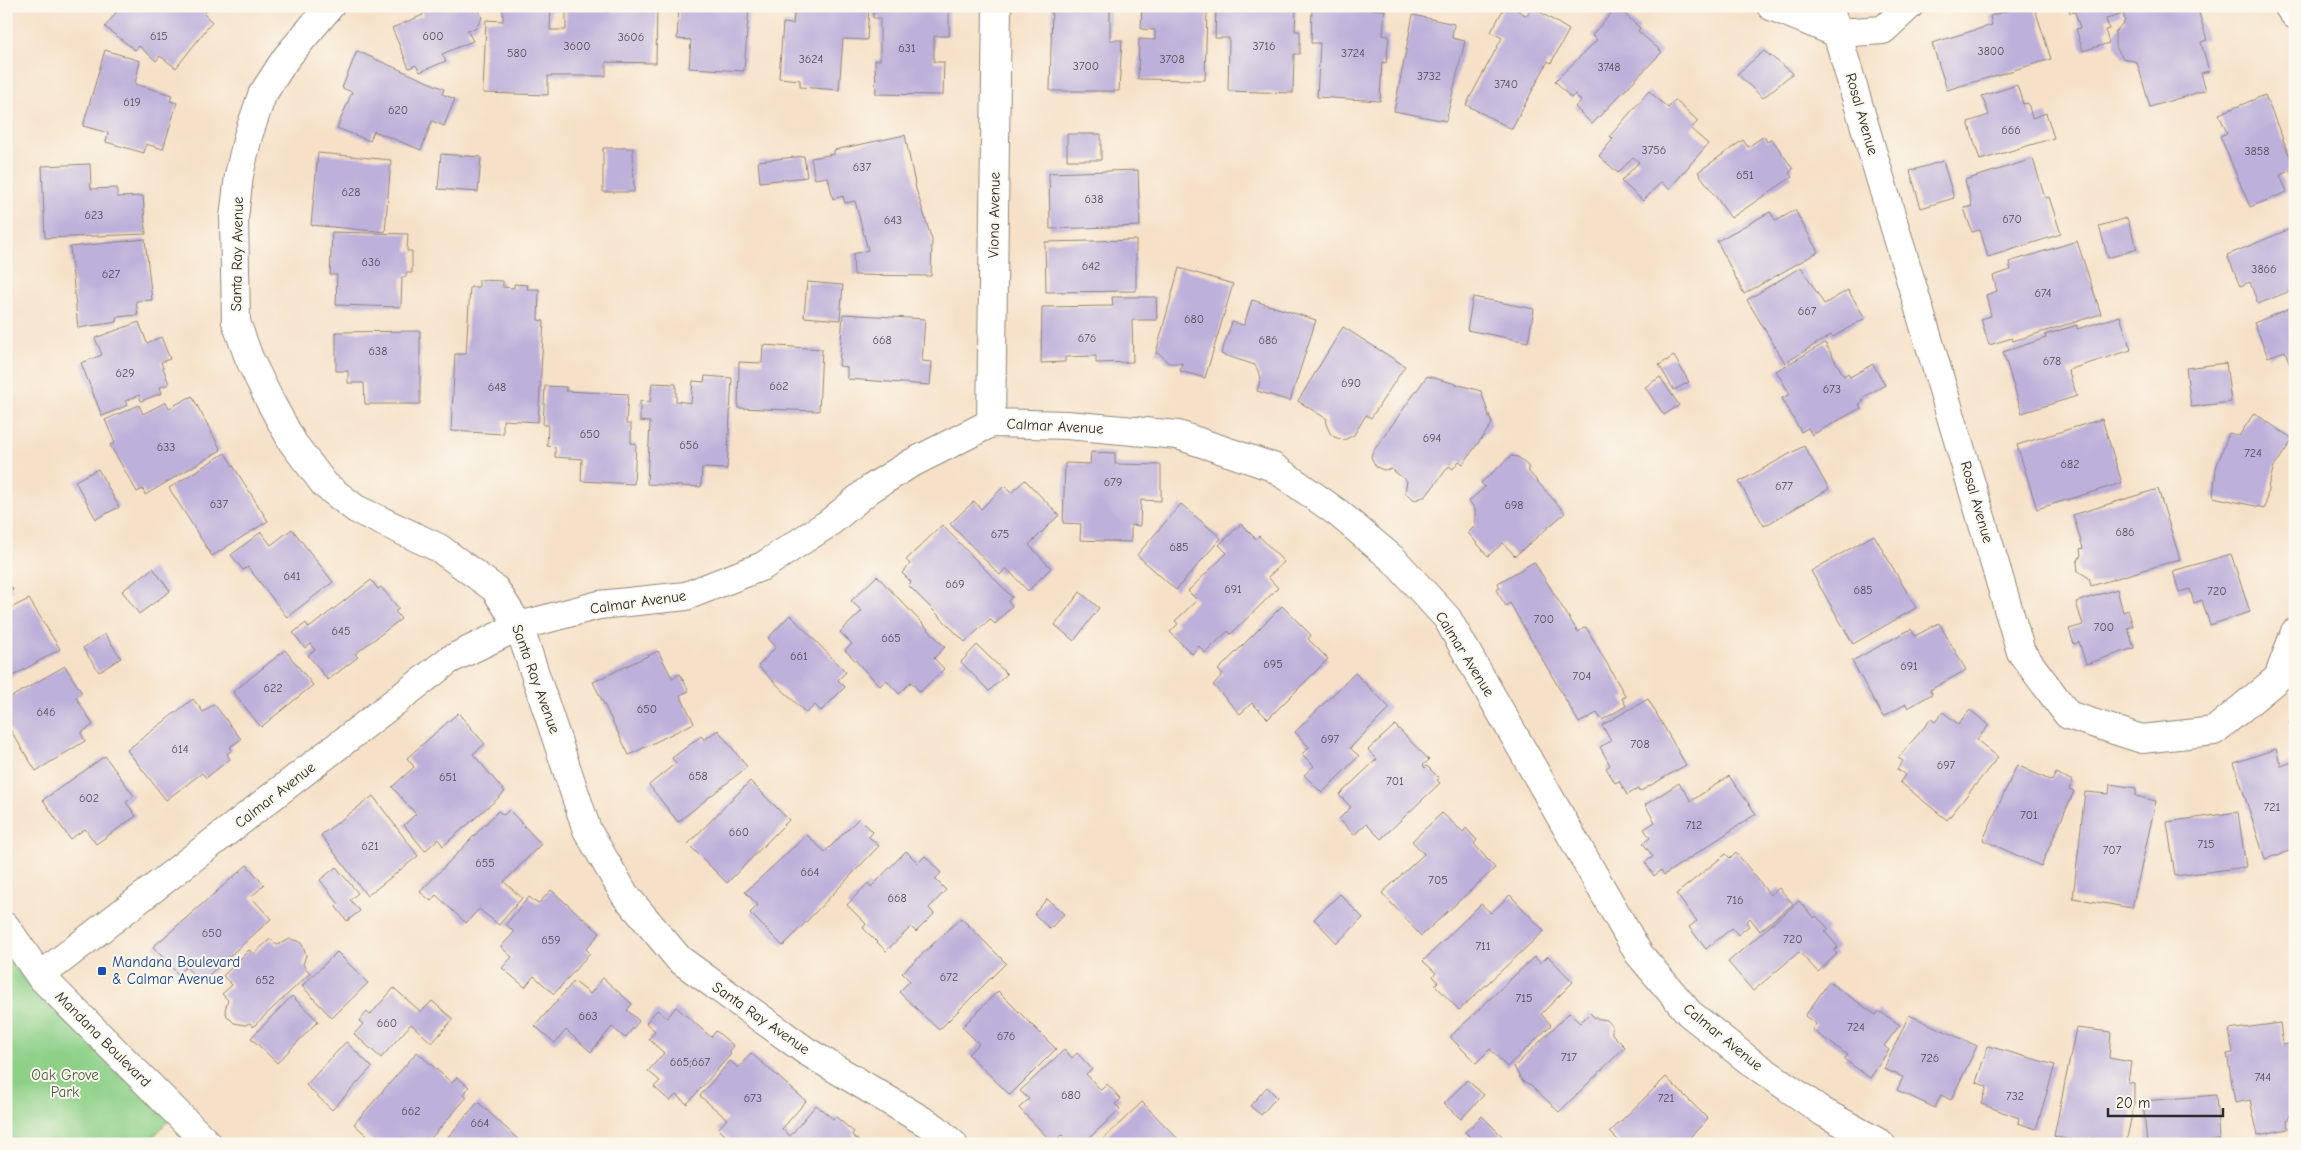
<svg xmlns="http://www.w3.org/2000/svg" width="2301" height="1150" font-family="'Comic Neue',sans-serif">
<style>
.green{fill:#8ed088;stroke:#5c7e5a}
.building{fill:#bdb0da}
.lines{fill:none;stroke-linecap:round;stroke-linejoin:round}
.minor-casing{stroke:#90867a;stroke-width:30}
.minor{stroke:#fff;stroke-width:28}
.transit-dot{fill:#1a4fb4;stroke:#fbf7ec;stroke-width:2}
.labels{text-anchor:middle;stroke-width:4;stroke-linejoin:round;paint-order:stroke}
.number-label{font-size:12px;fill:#504c57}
.street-label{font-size:15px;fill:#2b2b2b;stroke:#fbf7ec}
.transit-label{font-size:15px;fill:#164399;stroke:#fbf7ec;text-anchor:start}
.park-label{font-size:15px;fill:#495d47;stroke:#fbf7ec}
</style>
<rect width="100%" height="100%" fill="#fbf7ec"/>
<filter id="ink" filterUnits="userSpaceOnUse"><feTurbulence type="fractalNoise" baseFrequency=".02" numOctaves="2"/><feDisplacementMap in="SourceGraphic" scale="10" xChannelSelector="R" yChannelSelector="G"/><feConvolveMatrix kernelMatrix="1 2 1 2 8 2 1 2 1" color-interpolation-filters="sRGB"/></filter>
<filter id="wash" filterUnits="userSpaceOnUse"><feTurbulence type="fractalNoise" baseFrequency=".0096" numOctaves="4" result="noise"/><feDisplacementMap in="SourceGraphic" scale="20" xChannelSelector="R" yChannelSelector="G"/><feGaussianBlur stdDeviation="1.12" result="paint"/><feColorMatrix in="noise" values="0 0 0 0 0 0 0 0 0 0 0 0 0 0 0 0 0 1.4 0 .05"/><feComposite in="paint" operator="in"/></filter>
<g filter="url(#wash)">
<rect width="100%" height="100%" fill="#f6e1c8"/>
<path class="green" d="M6,927L176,1113L146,1144H6Z"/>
<g id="blocks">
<path class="building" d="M121,6H207L209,8L204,14L212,22L176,68L160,56L156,61L139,46L135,50L105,27Z
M419,6H473L479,10L482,18L475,29L467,30L473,41L442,54L446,61L420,72L416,65L409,68L392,28L423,15Z
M511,6H551L550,30H566V6H605V12L618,11V6H657L656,63L606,62V76H548V95L483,93L486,20L503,21V8H511Z
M679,6H749L744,71L689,68L691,40L677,39Z
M795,6H869L867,40L843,39L839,90L800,87V80L779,78L783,23L793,24Z
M873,6H945V9L949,10V36H934V62H944L943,95L876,94L875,60H880V18H873Z
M1052,6H1110V40H1122L1119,91H1050Z
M1142,6H1190V10L1207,11L1205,80L1138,79L1139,39L1155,40V30L1141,29Z
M1216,6H1260V9L1296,10L1295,31H1300V54H1294L1293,93L1228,91L1229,38H1215Z
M1312,6L1385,10L1383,35L1389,36L1386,63L1382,62L1380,101L1317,97L1320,43H1311Z
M1505,6H1510L1527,16L1532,7L1569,30L1551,63L1548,61L1512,129L1466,105L1502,38L1491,32Z
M2023,6H2034L2051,59L1947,90L1932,43L1992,25L1990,16Z
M2068,6H2118L2121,15L2106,19L2109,29L2105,30L2109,43L2083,51L2076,29L2080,28L2075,12L2070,13Z
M2121,6H2197L2207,40L2201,42L2209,71L2201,73L2206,90L2150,107L2137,62L2123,58L2115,46V32L2125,21Z
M1617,7L1640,28L1638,31L1662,52L1592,124L1575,107L1581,101L1575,94L1571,98L1555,81L1597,40L1592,35Z
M1413,15L1454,24L1452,38L1465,41L1446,121L1394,111Z
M105,50L140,61L135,84L172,95L170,101L177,103L163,149L146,144L144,153L106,142L108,133L83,126Z
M357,51L444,89L442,94L455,99L444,126L432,121L421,150L374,131L370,141L337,128L352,92L342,88Z
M1764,51L1793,73L1763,98L1737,74Z
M2017,85L2023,104L2028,103L2032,118L2046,113L2054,138L1980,160L1968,122L1989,115L1982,96Z
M1649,91L1668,108L1675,100L1698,121L1691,129L1708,144L1669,189L1661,182L1643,201L1621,181L1639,162L1633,157L1618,173L1599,156L1613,139L1610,136Z
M2265,95L2295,169L2280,175L2287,192L2250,207L2220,136L2227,133L2219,114Z
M1067,134H1101V160H1067Z
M905,135L916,189L932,240L931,276L854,275L853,254L868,250L855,201L845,203L843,196L833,199L828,177L815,179L811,158L834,154V150Z
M1764,136L1767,142L1772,139L1793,169L1789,173L1792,177L1731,218L1698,172L1743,140L1748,147Z
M603,148H633L634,192H603Z
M318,153L391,160L385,232L311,225Z
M441,154L481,157L478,192L438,189Z
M804,156L807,177L760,182L758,161Z
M2033,159L2045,198L2049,197L2061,234L1988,257L1980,230L1972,232L1964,208L1972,206L1965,180Z
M1943,161L1954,198L1921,208L1910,171Z
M90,164L91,189L117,188V197L143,196L146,234L45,238L42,166Z
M1138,170L1140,226L1050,229L1049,173Z
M1795,210L1818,252L1744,294L1717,241L1770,212L1776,221Z
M2127,218L2137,249L2108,258L2099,226Z
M2295,227V289L2258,304L2250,282L2240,286L2227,255Z
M332,232L408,234L407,251H412V273H406V277H402L401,307L336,305L337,275H330Z
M145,239L152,300L136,301L138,315L116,317L117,322L78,328L70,247Z
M1136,240V291L1046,292L1045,242Z
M2077,241L2101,314L2013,341L2012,338L1989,345L1981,319L1991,316L1986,295L1997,291L1993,276L2011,270L2009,262Z
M1801,267L1824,304L1848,290L1865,318L1833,337L1831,335L1785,363L1747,300Z
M1179,268L1233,284L1205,378L1180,371L1182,363H1168L1161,355L1156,353Z
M479,280L503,281V287L514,288V284L528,285L527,289H539L538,320L544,321L538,422L503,420V434L451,431L455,354H466L470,287H479Z
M807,282L843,285L840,320L804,317Z
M1112,297H1156L1157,320H1132L1133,362L1096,363V356L1065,357V362L1041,363L1042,307L1113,306Z
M1473,297L1534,309L1528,342L1467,330Z
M1252,300L1316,320L1290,401L1257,391L1261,377L1255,365L1221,354L1232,322L1244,325Z
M2295,306V366L2291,367L2285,351L2268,357L2254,323Z
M843,314L925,319L922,361L932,362L930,385L847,379V367L839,366Z
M2120,316L2131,350L2068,370L2077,396L2022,413L2003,352L2046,338L2045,335L2077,325V329Z
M139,322L147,343L161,337L170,359L161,362L169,384L160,387L162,393L141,401L139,395L125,401L128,405L102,416L81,363L102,355L95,338Z
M1343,327L1405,366L1371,418L1366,415L1354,435L1344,440L1334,437L1330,433L1326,424L1327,419L1298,401Z
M420,331V404H365L364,383H348V371H336V332Z
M1825,343L1844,376L1848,373L1850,377L1873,364L1885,385L1862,398L1864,401L1859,404L1861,408L1812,435L1808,428L1801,432L1782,398L1790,394L1776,371Z
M763,345L822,349L819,411L738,408L739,362L762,363Z
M1674,356L1689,382L1674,390L1659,365Z
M2226,363L2231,402L2191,407L2186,368Z
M705,376L732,378L727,469L702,468L701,487L647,484L650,422L640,421V401L650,402L652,383L676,384V401L691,403L693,381L704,382Z
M1427,376L1481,391L1492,424L1463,464L1459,461L1453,469L1449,466L1426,496L1415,500L1405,493L1407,481L1391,469L1384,470L1376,467L1371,457L1372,453Z
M1660,377L1679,405L1664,415L1645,387Z
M545,386L566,387V391L628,394L626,424H631V443L636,444L634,484L581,481L582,459L555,457V447L547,446L548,425H543Z
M192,396L221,450L145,495L143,489L137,492L110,445L115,443L105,420L139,405L143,414L166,402L169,408Z
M2254,413L2293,439L2274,467L2269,483L2265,508L2213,497L2216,468L2229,433L2239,436Z
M2102,419L2122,483L2037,509L2017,445Z
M1804,446L1829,489L1764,526L1739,482Z
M1091,452L1115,453V464L1161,465V501L1141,500L1140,526L1131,525V542L1080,540L1081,524L1063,523L1065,463L1090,464Z
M225,453L268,521L212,556L169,488Z
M1511,456L1518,457L1528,466L1529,472L1565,513L1515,556L1503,543L1488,556L1468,533L1475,526V509L1469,501L1485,487L1481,483Z
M98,469L119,507L96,519L75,481Z
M1025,480L1059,515L1029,545L1051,568L1028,591L1006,568L1000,575L950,524L974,501L981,509L1004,486L1011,493Z
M2158,489L2180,559L2091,586L2089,578L2078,571L2077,562L2081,555L2080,549L2083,548L2073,515Z
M1181,504L1221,538L1176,590L1137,555Z
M1241,524L1256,539L1259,536L1284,562L1268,577L1278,588L1231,634L1228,631L1205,653L1199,646L1192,654L1170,632L1178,624L1175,621L1197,600L1188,591L1227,553L1219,545Z
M942,525L1012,597L1008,601L1012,606L995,624L990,619L965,642L908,585L911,582L902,573L910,564L906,560Z
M292,529L333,582L287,617L248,567L243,570L231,555L261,532L271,545Z
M1874,535L1916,608L1853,644L1811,571Z
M2231,554L2250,612L2210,625L2202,600L2194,603L2190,589L2179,592L2173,571Z
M1534,562L1578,632L1586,627L1626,697L1622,698L1626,706L1602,720L1597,713L1579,723L1510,603L1506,606L1496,590L1500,588L1498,583Z
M153,568L170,591L139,614L122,591Z
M877,576L945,647L934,658L944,669L920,692L911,682L899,694L886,680L880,686L845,650L852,644L840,632L862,611L851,601Z
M6,577L13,590L6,594Z
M371,580L378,589L381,587L399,609L395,611L401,619L355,654L358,657L328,680L308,655L315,650L311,644L305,648L293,633L306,623L309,628Z
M2117,589L2123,612L2128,610L2133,626L2128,628L2134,648L2086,664L2079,642L2074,644L2069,629L2083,625L2076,602Z
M1080,592L1099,608L1074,641L1055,625Z
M29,599L60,649L6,680V600L11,608Z
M1282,606L1311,635L1308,639L1328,659L1268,719L1252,703L1240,714L1213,685L1223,674L1218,670Z
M790,615L846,672L838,680L845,687L821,711L815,705L806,713L758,666L776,647L768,638Z
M1939,623L1966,670L1930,690L1932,694L1908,708L1906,704L1883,717L1852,661L1911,629L1915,636Z
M105,634L121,658L99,672L83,648Z
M977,645L1007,674L989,691L961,662Z
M285,650L313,685L261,727L233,692Z
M658,651L672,678L680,674L689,691L680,695L694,723L629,755L593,682Z
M65,666L82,693L76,697L93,725L81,733L85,741L36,771L6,723V700Z
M1355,673L1390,708L1350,748L1359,756L1322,793L1304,775L1314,766L1302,754L1309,747L1295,732Z
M193,699L203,712L214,704L241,739L230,747L232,750L227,754L230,759L206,778L202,773L166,800L127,750Z
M1648,699L1686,765L1639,792L1638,789L1627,795L1619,781L1615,783L1606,768L1610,765L1600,747L1611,741L1602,725Z
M1970,710L1989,725L1977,740L1998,757L1947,820L1900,782L1905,775L1897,769L1903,761L1898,758L1931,719L1935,722L1943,712L1958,724Z
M2295,712V727L2289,724Z
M458,713L485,744L473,754L505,792L443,846L438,839L425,851L404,825L416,814L392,787L414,767L407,758Z
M1395,725L1429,760L1423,765L1425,768L1427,766L1439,778L1437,780L1440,783L1381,839L1366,824L1354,835L1339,819L1351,807L1339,795L1377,759L1368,750Z
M718,730L747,767L678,822L649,785L676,763L672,758L701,736L704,740Z
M2276,749L2281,766L2295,761V849L2265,859L2234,763Z
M105,756L134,796L126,802L136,816L96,844L85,829L70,839L43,800Z
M2017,765L2052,781L2056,773L2073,781L2069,789L2074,791L2041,866L1983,840Z
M1729,776L1756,814L1664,875L1661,870L1654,876L1645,862L1653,857L1643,843L1650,838L1644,829L1655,822L1645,805L1679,783L1691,801Z
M750,781L789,820L727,883L688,844Z
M2110,784L2136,788V796L2156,801L2132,908L2073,898L2085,792L2109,794Z
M373,796L418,856L367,896L321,835Z
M509,810L541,844L504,882L522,898L499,925L479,909L466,923L436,895L431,901L420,892L498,811L504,815Z
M2238,812L2246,867L2175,876L2167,822Z
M1442,813L1463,832L1466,828L1477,840L1474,844L1495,868L1421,936L1382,893L1424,854L1412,841Z
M859,818L873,832L869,837L879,846L783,946L750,913L758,905L745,892L807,835L825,852Z
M906,851L918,863L925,856L941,873L935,879L946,890L929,908L934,914L916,932L911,927L886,951L863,928L866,924L847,905L868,883L871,887Z
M1736,852L1770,895L1779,888L1793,904L1760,931L1750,918L1746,922L1749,926L1738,935L1732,928L1706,949L1689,927L1697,921L1676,894L1726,854L1730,858Z
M247,865L264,885L251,897L271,919L201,982L186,967L178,974L153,947Z
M336,867L358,893L350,900L360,911L347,921L336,907L339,904L320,880Z
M551,890L600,933L586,949L590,953L554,994L534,976L525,987L502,968L512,957L501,947L514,932L506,924L529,897L538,904Z
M1340,894L1363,918L1337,943L1314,919Z
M1510,895L1544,931L1459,1010L1435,985L1438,982L1433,976L1436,973L1423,961L1481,904L1491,913Z
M1047,899L1064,914L1050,929L1034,914Z
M1799,901L1814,918L1816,916L1829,929L1825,932L1838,947L1834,951L1837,954L1818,972L1799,952L1753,991L1728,962Z
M961,918L1006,963L939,1030L899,992L910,981L902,973Z
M270,939L277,945L290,939L300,942L303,946L306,955L303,965L310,973L253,1027L250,1023L245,1025L234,1023L227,1016L225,1010L228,1000L222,994L232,985L223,976L249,950L254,954Z
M337,952L368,983L332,1018L302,986Z
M1548,956L1573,982L1541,1014L1551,1025L1507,1067L1490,1049L1476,1063L1450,1037L1534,957L1541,963Z
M603,978L632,1004L627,1010L639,1021L625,1038L612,1027L591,1052L566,1030L555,1043L535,1026L574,981L590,994Z
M1829,982L1876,1015L1879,1011L1900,1025L1884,1046L1889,1050L1870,1078L1844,1059L1848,1055L1812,1030L1816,1024L1805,1016Z
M394,988L421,1012L432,1001L453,1019L432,1043L411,1024L381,1058L354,1034L363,1024L359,1021L367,1012L370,1015Z
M998,991L1056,1049L1010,1095L968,1054L979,1044L962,1027Z
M292,996L318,1021L277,1063L251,1038Z
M676,1007L711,1037L716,1031L734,1046L729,1052L731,1054L687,1104L676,1095L670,1101L654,1087L660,1081L648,1071L664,1053L649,1039L655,1031L646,1023L657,1010L667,1018Z
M1569,1013L1580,1023L1590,1013L1595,1018L1607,1020L1612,1026V1034L1625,1047L1559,1112L1531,1085L1522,1081L1514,1067Z
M1909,1015L1977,1046L1951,1100L1941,1095L1935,1108L1897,1090L1903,1077L1884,1069Z
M2280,1023L2283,1045L2295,1043V1104L2287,1121L2288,1129L2258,1135L2250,1100L2235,1103L2227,1054L2233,1053L2229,1030Z
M2076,1028L2111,1032L2109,1058L2131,1062L2128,1082L2134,1083V1105L2126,1143L2090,1138L2089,1144H2085L2054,1136Z
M346,1042L372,1067L332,1110L306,1085Z
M1988,1046L2055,1065L2036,1129L2018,1123L2019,1118L1981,1104L1987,1087L1976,1082Z
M1064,1050L1072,1058L1077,1053L1092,1069L1086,1074L1101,1090L1107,1084L1121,1099L1115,1104L1120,1109L1083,1144H1071L1062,1135L1053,1143L1019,1108L1029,1099L1020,1091Z
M417,1052L452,1083L457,1077L469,1087L464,1094L467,1097L426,1144H376L354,1124Z
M751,1053L806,1101L782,1129L790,1136L816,1105L833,1119L835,1116L854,1132L852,1135L862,1144H736L718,1129L727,1119L700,1096L730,1061L738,1068Z
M1666,1077L1708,1119L1683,1144H1622L1610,1132Z
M1467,1080L1484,1095L1461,1119L1444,1104Z
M1267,1087L1277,1097L1261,1115L1250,1106Z
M2216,1095L2219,1140L2147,1144L2143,1101Z
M478,1102L523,1144H442Z
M1142,1102L1178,1139L1173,1144H1098Z
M1482,1116L1502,1136L1495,1144H1477L1465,1132Z"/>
</g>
</g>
<g filter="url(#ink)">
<use href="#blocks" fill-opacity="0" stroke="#90867a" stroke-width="1"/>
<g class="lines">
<defs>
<path id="minor" d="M330,6L286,58L262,95L248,136L239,175L234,218L236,322L249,358L271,403L293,443L325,485L356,509L439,548L495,589L519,626L587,830L625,895L679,959L806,1051L935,1128L953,1144
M1771,6L1837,33L1883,30L1909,6
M1829,6L2021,652L2068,715L2142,739L2214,731L2278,678L2295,632
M2288,6L2295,15
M991,423L997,6
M6,927L40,976L208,1144
M40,976L449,660L519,626L599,605L686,596L763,566L829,523L870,489L910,464L991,423L1067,425L1178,435L1273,467L1338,513L1394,560L1447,618L1639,954L1689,1013L1751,1062L1823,1112L1881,1144"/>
</defs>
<use href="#minor" class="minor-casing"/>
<use href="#minor" class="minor"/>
</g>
</g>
<rect class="transit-dot" x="97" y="966" width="10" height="10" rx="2.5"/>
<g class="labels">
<g class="number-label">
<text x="159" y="40">615</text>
<text x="433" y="40">600</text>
<text x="631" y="41">3606</text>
<text x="577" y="50">3600</text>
<text x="1264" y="50">3716</text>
<text x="907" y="52">631</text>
<text x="1991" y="55">3800</text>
<text x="517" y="57">580</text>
<text x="1353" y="57">3724</text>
<text x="811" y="63">3624</text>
<text x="1172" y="63">3708</text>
<text x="1086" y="70">3700</text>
<text x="1609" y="71">3748</text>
<text x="1429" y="80">3732</text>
<text x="1506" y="88">3740</text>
<text x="132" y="106">619</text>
<text x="398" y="114">620</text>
<text x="2011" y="134">666</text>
<text x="1654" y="154">3756</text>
<text x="2257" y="155">3858</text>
<text x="862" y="171">637</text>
<text x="1745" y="179">651</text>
<text x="351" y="196">628</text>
<text x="1094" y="203">638</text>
<text x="94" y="219">623</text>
<text x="2012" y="223">670</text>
<text x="893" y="224">643</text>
<text x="371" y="266">636</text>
<text x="1091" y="270">642</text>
<text x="2264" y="273">3866</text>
<text x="111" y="278">627</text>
<text x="2043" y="297">674</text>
<text x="1807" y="315">667</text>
<text x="1194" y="323">680</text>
<text x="1087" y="342">676</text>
<text x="882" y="344">668</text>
<text x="1268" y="344">686</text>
<text x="378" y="355">638</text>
<text x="2052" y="365">678</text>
<text x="125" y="377">629</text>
<text x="1351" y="387">690</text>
<text x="779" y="390">662</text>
<text x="497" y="391">648</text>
<text x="1832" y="393">673</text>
<text x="590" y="438">650</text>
<text x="1432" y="442">694</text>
<text x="689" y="449">656</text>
<text x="166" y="451">633</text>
<text x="2253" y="457">724</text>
<text x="2070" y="468">682</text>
<text x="1113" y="486">679</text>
<text x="1784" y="490">677</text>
<text x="219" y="508">637</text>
<text x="1514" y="509">698</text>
<text x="2125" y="536">686</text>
<text x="1000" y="538">675</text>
<text x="1179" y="551">685</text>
<text x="292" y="580">641</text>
<text x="955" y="588">669</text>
<text x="1233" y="593">691</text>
<text x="1863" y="594">685</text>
<text x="2217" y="595">720</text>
<text x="1544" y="623">700</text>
<text x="2104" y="631">700</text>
<text x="341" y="635">645</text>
<text x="891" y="642">665</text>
<text x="799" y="660">661</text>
<text x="1273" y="668">695</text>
<text x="1909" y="670">691</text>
<text x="1582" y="680">704</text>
<text x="273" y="692">622</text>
<text x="647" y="713">650</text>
<text x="46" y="716">646</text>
<text x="1330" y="743">697</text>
<text x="1640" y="748">708</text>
<text x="180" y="753">614</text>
<text x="1946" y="769">697</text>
<text x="698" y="780">658</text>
<text x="448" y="781">651</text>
<text x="1395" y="785">701</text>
<text x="89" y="802">602</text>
<text x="2272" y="811">721</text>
<text x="2029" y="819">701</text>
<text x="1694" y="829">712</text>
<text x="739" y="836">660</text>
<text x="2206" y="848">715</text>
<text x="370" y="850">621</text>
<text x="2112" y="854">707</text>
<text x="485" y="867">655</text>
<text x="810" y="876">664</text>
<text x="1438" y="884">705</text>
<text x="897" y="902">668</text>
<text x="1735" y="904">716</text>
<text x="212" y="937">650</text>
<text x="1793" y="943">720</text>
<text x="551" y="944">659</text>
<text x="1483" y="950">711</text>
<text x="949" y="981">672</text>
<text x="265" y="984">652</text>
<text x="1524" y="1002">715</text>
<text x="588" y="1020">663</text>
<text x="387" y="1027">660</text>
<text x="1856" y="1031">724</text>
<text x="1006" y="1040">676</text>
<text x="1569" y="1061">717</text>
<text x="1930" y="1062">726</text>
<text x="690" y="1066">665;667</text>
<text x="2263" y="1081">744</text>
<text x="1071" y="1099">680</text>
<text x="2015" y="1100">732</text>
<text x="753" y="1102">673</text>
<text x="1666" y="1102">721</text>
<text x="411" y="1115">662</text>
<text x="480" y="1127">664</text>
</g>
<g class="street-label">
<text transform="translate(1862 114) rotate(74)" y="5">Rosal Avenue</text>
<text transform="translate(994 215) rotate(-89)" y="5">Viona Avenue</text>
<text transform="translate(237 254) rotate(-89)" y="5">Santa Ray Avenue</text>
<text transform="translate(1055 426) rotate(3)" y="5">Calmar Avenue</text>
<text transform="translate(1977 502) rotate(74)" y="5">Rosal Avenue</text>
<text transform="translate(638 602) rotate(-8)" y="5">Calmar Avenue</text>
<text transform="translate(1465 654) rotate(58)" y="5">Calmar Avenue</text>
<text transform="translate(536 679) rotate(70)" y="5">Santa Ray Avenue</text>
<text transform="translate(275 795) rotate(-38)" y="5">Calmar Avenue</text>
<text transform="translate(761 1018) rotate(35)" y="5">Santa Ray Avenue</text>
<text transform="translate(1723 1037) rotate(39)" y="5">Calmar Avenue</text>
<text transform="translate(103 1039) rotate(45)" y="5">Mandana Boulevard</text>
</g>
<g class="transit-label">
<text x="112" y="967">Mandana Boulevard<tspan x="112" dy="17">&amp; Calmar Avenue</tspan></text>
</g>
<g class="park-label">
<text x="65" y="1080">Oak Grove<tspan x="65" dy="17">Park</tspan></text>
</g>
</g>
<rect width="2301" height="1150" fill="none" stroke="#fbf7ec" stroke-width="25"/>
<path d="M2108 1108v8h115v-8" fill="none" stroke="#2b2b2b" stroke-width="2.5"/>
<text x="2116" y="1108" font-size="15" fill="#2b2b2b" stroke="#fbf7ec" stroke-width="4" paint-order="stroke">20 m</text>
</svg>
